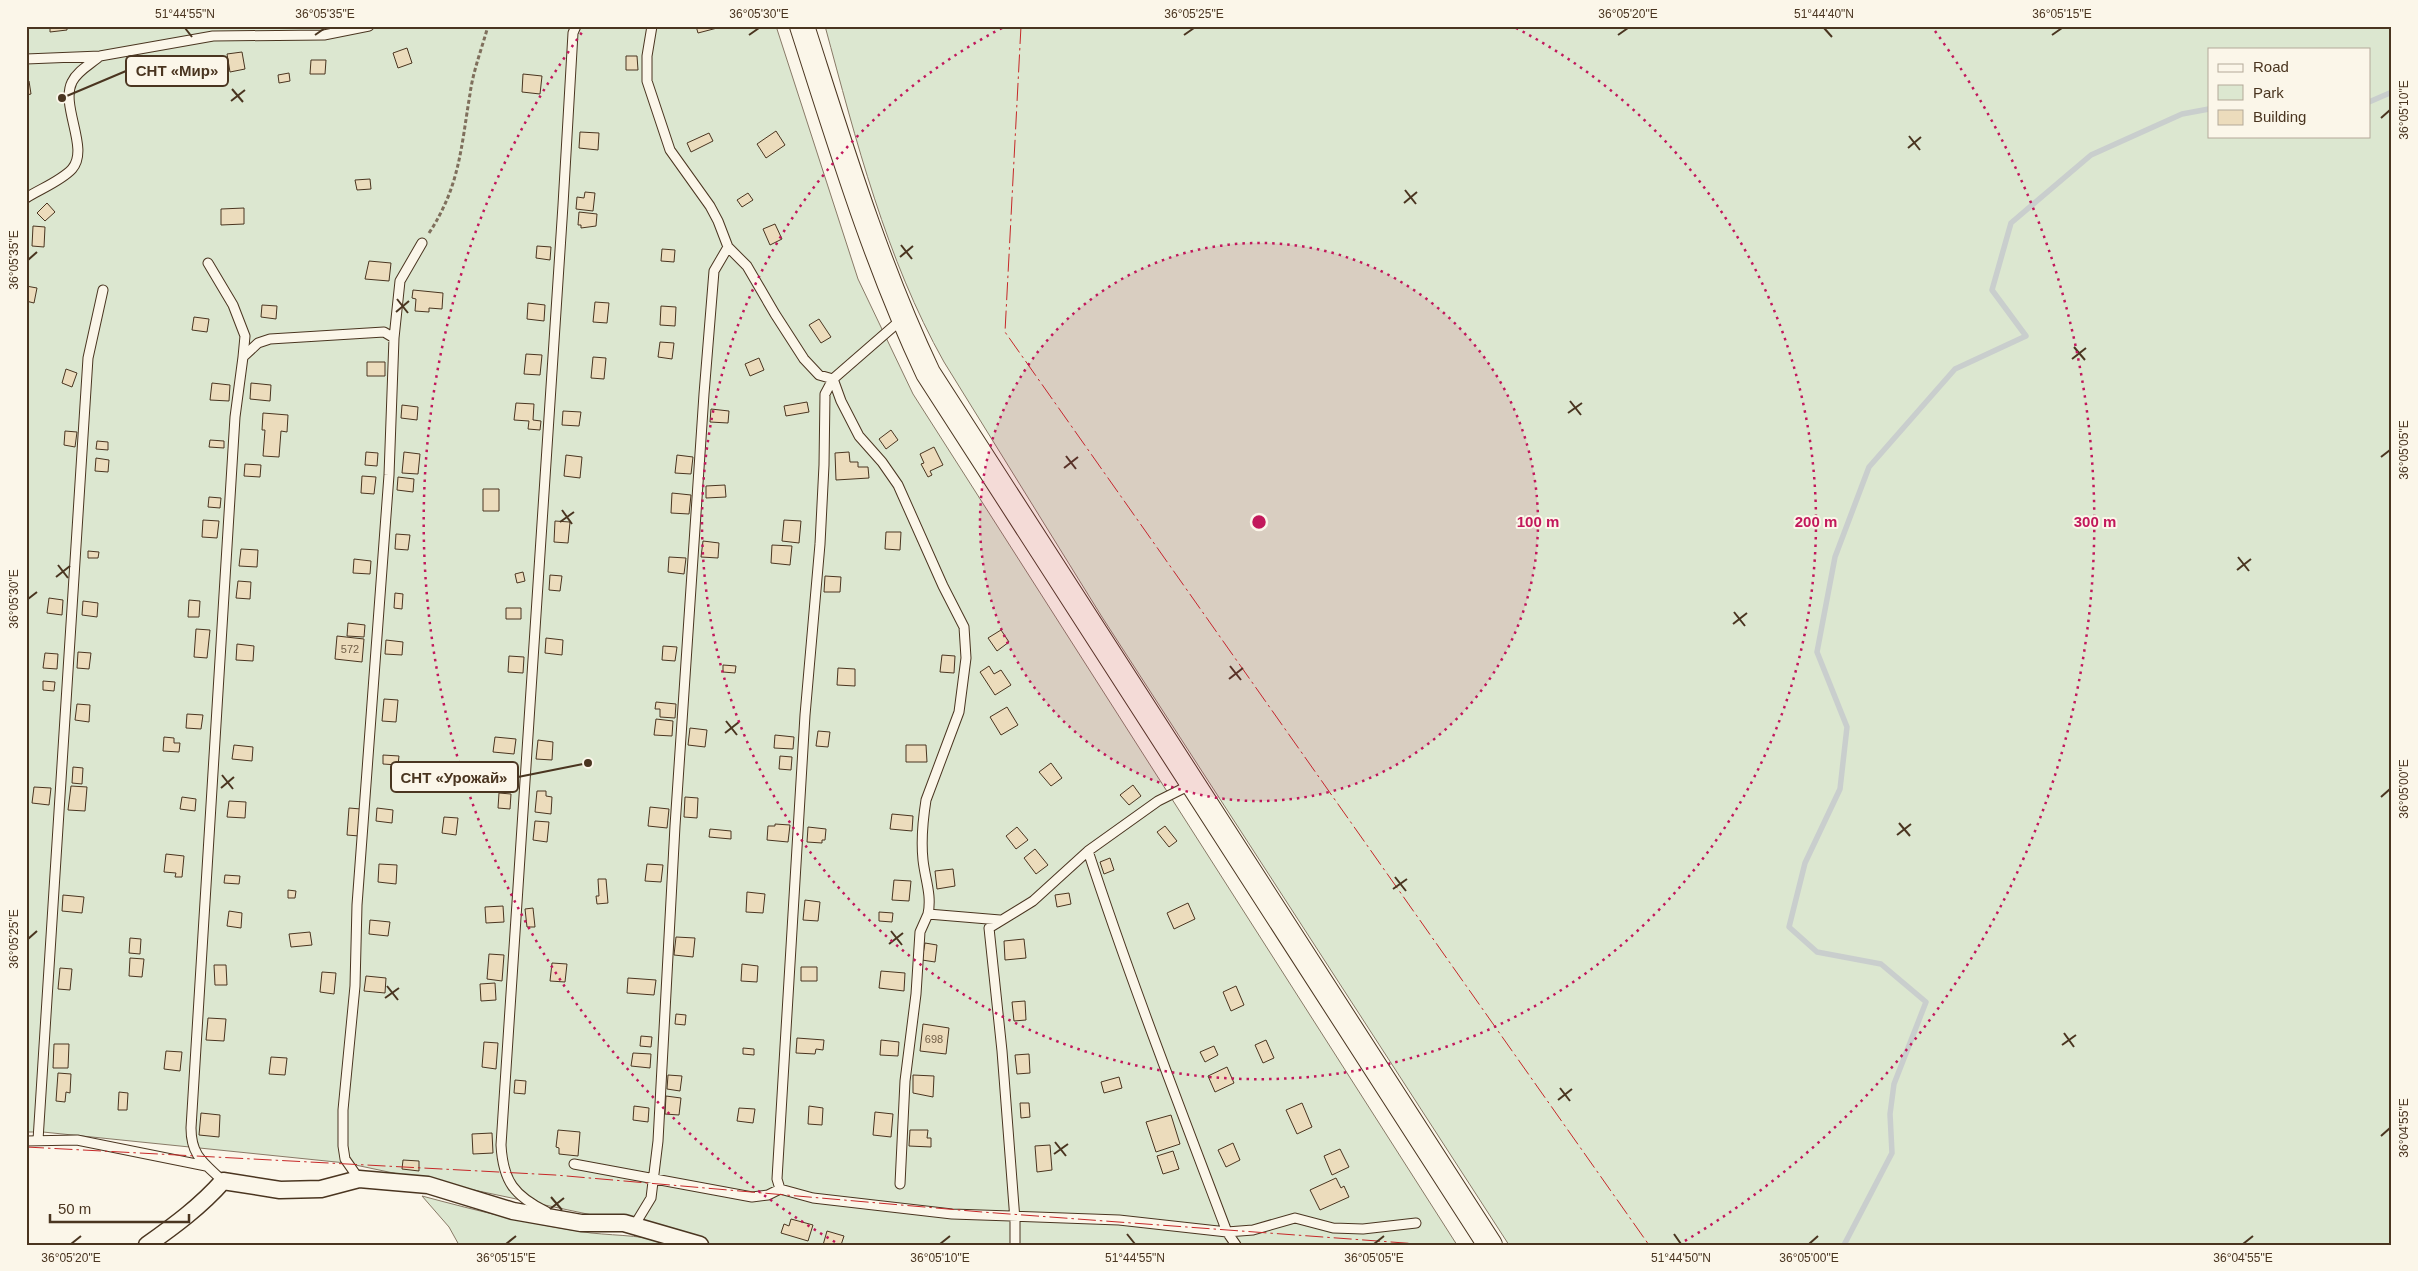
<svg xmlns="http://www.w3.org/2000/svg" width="2418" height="1271" font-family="Helvetica,sans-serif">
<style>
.green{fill:#dce7d0;stroke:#887966;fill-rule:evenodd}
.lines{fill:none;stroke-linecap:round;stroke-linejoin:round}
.stream{stroke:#c9cecd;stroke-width:5.5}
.building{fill:#ecdcbc;stroke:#4a3520}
.lane-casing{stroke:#4a3520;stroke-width:11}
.street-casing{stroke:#4a3520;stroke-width:19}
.secondary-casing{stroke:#4a3520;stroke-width:26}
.path{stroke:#7f6f5c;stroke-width:3;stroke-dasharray:4 2.5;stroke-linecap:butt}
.lane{stroke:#fbf6e9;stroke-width:9}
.street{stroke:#fbf6e9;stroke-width:16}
.secondary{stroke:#fbf6e9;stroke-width:24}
.power{stroke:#c62828;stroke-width:1;stroke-dasharray:18 4 2.5 4;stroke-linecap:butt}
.ticks{fill:none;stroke:#4a3520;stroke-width:2}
.ring{fill:none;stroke:#c2185b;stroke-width:2.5;stroke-dasharray:2.5 5}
.labels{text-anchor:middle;stroke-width:4;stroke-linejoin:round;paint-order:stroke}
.number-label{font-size:11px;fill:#725f47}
.centre{fill:#c2185b;stroke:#fbf6e9;stroke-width:2.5}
.ring-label{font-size:15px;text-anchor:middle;font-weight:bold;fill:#c2185b;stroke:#fbf6e9;stroke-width:4;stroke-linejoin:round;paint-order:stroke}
.leader{fill:none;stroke:#4a3520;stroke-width:2}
.callout-dot{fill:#4a3520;stroke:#fbf6e9;stroke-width:2}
.callout{fill:#fbf6e9;stroke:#4a3520;stroke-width:2}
.callout-label{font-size:15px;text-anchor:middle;font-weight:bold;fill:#4a3520}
.neatline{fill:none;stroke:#4a3520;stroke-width:2}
.ticks-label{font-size:12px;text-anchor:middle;fill:#4a3520}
</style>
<rect width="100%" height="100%" fill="#fbf6e9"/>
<path class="green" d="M26,26H776L858,279L913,394L1457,1245H713L644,1226L346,1163L43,1132H26Z
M825,26H2392V1245H1509L1102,617L944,362C886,259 856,140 825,26ZM2209,49H2369V136H2209Z
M422,1196C478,1211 534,1225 591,1233C620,1236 647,1235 675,1245H459L449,1227Z"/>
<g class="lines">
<path class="stream" d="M2369,102L2392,92
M1844,1245L1892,1153L1890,1114L1894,1084L1926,1002L1881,964L1817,952L1789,927L1805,863L1840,789L1847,727L1817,652L1835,557L1869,467L1955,369L2026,336L1992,290L2011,223L2091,155L2182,114L2209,109"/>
</g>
<path class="building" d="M50,26H67V30L50,32Z
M696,26H721V27L698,33Z
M407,48L412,63L398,68L393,53Z
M242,52L245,69L230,72L227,54Z
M626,56H637L638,70H626Z
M311,60H326L325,74H310Z
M289,73L290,81L279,83L278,75Z
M523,74L542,76L540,94L522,92Z
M29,81L31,94L26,95V82Z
M776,131L785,145L766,158L757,144Z
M580,132L599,133L598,150L579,148Z
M709,133L713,141L691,152L687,143Z
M370,179L371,189L357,190L355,180Z
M585,192L595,193L593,211L576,209L577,197L584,198Z
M748,193L753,200L742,207L737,200Z
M47,203L55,212L45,221L37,213Z
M244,208V224L221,225V209Z
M579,212L597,214L596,226L581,228V225H578Z
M775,224L782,239L770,245L763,229Z
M33,226L45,227L44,247L32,246Z
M537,246L551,247L550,260L536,258Z
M662,249L675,250L674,262L661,261Z
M369,261L391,263L389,281L365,279Z
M26,286L37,288L34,303L26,301Z
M413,290L443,293L442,309L429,308V312L415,311L416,299L412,298Z
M595,302L609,303L607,323L593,322Z
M528,303L545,305L544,321L527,319Z
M262,305L277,306L276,319L261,317Z
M661,306L676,307L675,326L660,325Z
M194,317L209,319L207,332L192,330Z
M819,319L831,337L821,343L809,325Z
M660,342L674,343L672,359L658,357Z
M526,354L542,355L540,375L524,374Z
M593,357L606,358L604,379L591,378Z
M759,358L764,370L750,376L745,364Z
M367,362H385V376H367Z
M66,369L77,373L72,387L62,383Z
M212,383L230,385L229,401L210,400Z
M251,383L271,385L270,401L250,399Z
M807,402L809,412L786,416L784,406Z
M516,403L534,404L533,420L541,421L540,430L528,429L529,421L514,420Z
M402,405L418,407L417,420L401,418Z
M711,409L729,411L728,423L710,422Z
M563,411L581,412L579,426L562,425Z
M263,413L288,415L287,432L281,431L279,457L263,456L265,430H262Z
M891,430L898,440L886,449L879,439Z
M65,431L77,432L75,447L64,445Z
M210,440L224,441V448L209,447Z
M97,441L108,442V450L96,449Z
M934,447L943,465L930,471L932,475L928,477L921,464L924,463L920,454Z
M366,452L378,453L377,466L365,465Z
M404,452L420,454L418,474L402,473Z
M849,452L850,462H858V467H868L869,478L836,480L835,453Z
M566,455L582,457L580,478L564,476Z
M677,455L693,457L691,474L675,473Z
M96,458L109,460L108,472L95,471Z
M245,464L261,465L260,477L244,476Z
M362,476L376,477L374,494L361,493Z
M398,477L414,479L413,492L397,490Z
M725,485L726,497L706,498V486Z
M483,489H499V511H483Z
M672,493L691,495L689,514L671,513Z
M209,497L221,498L220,508L208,507Z
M203,520L219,521L217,538L202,537Z
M784,520L801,521L799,543L782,541Z
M555,521L570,522L568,543L554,542Z
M886,532H901L900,550L885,549Z
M396,534L410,535L408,550L395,549Z
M703,541L719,543L718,558L701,557Z
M772,545L792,546L790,565L771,563Z
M241,549L258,550L257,567L239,566Z
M88,551L99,552L98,558H88Z
M669,557L686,558L684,574L668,572Z
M354,559L371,561L370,574L353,573Z
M523,572L525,581L517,583L515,574Z
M550,575L562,576L560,591L549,590Z
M825,576L841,577L840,592H824Z
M238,581L251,582L250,599L236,598Z
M395,593L403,594L402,609L394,608Z
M49,598L63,600L62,615L47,613Z
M189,600L200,601L199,617H188Z
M83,601L98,603L97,617L82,615Z
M506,608H521V619H506Z
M348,623L365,625L364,637L347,636Z
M196,629L210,630L207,658L194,657Z
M1001,630L1009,642L997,651L988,638Z
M337,636L364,639L362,662L335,659Z
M546,638L563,640L562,655L545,653Z
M386,640L403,642L402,655L385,654Z
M237,644L254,646L253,661L236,660Z
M663,646L677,647L675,661L662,660Z
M78,652L91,653L89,669L77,668Z
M45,653L58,654L57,669L43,668Z
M942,655L955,656L954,673L940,672Z
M509,656L524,657L523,673L508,672Z
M723,665L736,666L735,673L723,672Z
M989,666L994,674L1001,670L1011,685L995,695L980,672Z
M838,668L855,669V686L837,685Z
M43,681L55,682L54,691L43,690Z
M384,699L398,700L396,722L382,721Z
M656,702L676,704L675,718L660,717V709H655Z
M77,704L90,705L89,722L75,720Z
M1007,707L1018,725L1001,735L990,717Z
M187,714L203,715L201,729L186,728Z
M656,719L673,721L672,736L654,735Z
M690,728L707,730L705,747L688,745Z
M818,731L830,732L828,747L816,746Z
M775,735L794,737L793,749L774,748Z
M164,737L174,738V743H180L179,752L163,751Z
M495,737L516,739L514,754L493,752Z
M538,740L553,742L552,760L536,759Z
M234,745L253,747L252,761L232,759Z
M906,745H926L927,762H906Z
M383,755L399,756L398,765L383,764Z
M780,756L792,757L791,770L779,769Z
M1051,763L1062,778L1051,786L1039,772Z
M73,767L83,768L82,784L72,783Z
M1133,785L1141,796L1129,805L1120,795Z
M71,786L87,787L85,811L68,810Z
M34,787L51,788L49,805L32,803Z
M537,791H546V796L552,797L551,814L535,812Z
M499,793L511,794L510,809L498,808Z
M182,797L196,799L195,811L180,809Z
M685,797L698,798L697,818L684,817Z
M229,801L246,802L245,818L227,817Z
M650,807L669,809L667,828L648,826Z
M349,808L361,809L359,836L347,835Z
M377,808L393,810L392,823L376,821Z
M892,814L913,816L912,831L890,829Z
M444,817L458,818L456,835L442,833Z
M535,821L549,822L547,842L533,840Z
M775,824L790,825L788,842L767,840L768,826H775Z
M1165,826L1177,841L1169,847L1157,832Z
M808,827L826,829L825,840H822V843L807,842Z
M1017,827L1028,840L1016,849L1006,836Z
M710,829L731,831V839L709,837Z
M1035,849L1048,865L1036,874L1024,858Z
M166,854L184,856L182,877H175L176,873L164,872Z
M1110,858L1114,870L1104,874L1100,862Z
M379,864L397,865L396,884L378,882Z
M647,864L663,865L661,882L645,881Z
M953,869L955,886L937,889L935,871Z
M225,875L240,876L239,884L224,883Z
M598,879H606L608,903L597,904L596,896H599Z
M894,880L911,881L909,901L892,900Z
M288,890L296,891L295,898H288Z
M747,892L765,894L763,913L746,912Z
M1069,893L1071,904L1057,907L1055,895Z
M63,895L84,897L82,913L62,911Z
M805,900L820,902L818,921L803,920Z
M1188,903L1195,919L1174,929L1167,913Z
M503,906L504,922L486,923L485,907Z
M533,908L535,927H527L525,909Z
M229,911L242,913L241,928L227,926Z
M879,912L893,913L892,922L879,921Z
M370,920L390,922L388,936L369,934Z
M310,932L312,945L291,947L289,934Z
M676,937L695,938L693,957L674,955Z
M130,938L141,939L140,954L129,953Z
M1024,939L1026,958L1005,960L1004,941Z
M925,943L937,945L935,962L922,960Z
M489,954L504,955L502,981L487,979Z
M130,958L144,959L142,977L129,976Z
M552,963L567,964L565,982L550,981Z
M742,964L758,966L757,982L741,981Z
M214,965H226L227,985H215Z
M801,967H817V981H801Z
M60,968L72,969L70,990L58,989Z
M881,971L905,973L904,991L879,988Z
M322,972L336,973L334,994L320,992Z
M366,976L386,978L385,993L364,991Z
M628,978L656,980L654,995L627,993Z
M495,983L496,1000L481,1001L480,984Z
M1236,986L1244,1005L1231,1011L1223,992Z
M1025,1001L1026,1020L1014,1021L1012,1002Z
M676,1014L686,1015L685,1025L675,1024Z
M208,1018L226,1019L224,1041L206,1040Z
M923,1024L949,1028L946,1054L920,1051Z
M641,1036L652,1037L651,1047L640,1046Z
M797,1038L824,1040L823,1050L816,1049L815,1054L796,1053Z
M881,1040L899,1042L898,1056L880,1055Z
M1266,1040L1274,1058L1263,1063L1255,1045Z
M484,1042L498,1043L496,1069L482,1067Z
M54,1044H69L68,1068H53Z
M1214,1046L1218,1055L1205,1062L1200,1052Z
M743,1048L754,1049V1055L743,1054Z
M166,1051L182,1052L180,1071L164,1069Z
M633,1053L651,1054L650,1068L631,1066Z
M1029,1054L1030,1073L1017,1074L1015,1055Z
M271,1057L287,1058L285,1075L269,1074Z
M1227,1067L1234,1083L1215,1092L1208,1076Z
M58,1073L71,1074L70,1093L66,1092L65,1102L56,1101Z
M668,1075L682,1076L680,1091L667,1089Z
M913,1075L934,1076L933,1097L913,1093Z
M1119,1077L1122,1088L1104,1093L1101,1082Z
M515,1080L526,1081L525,1094L514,1093Z
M119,1092L128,1093L127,1110H118Z
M666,1096L681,1098L679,1115L665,1114Z
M1020,1103H1029L1030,1117L1021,1118Z
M1302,1103L1312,1127L1297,1134L1286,1110Z
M634,1106L649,1108L648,1122L633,1120Z
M809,1106L823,1108L822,1125L808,1124Z
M739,1108L755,1109L753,1123L737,1121Z
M875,1112L893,1114L891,1137L873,1135Z
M201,1113L220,1115L219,1137L199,1135Z
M1171,1115L1180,1144L1156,1152L1146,1122Z
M558,1130L580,1132L578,1156L559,1154V1148L556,1147Z
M910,1130H928L927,1138H931V1147L909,1146Z
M492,1133L493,1153L473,1154L472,1134Z
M1233,1143L1240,1160L1226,1167L1218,1150Z
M1050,1145L1052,1170L1037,1172L1035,1146Z
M1340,1149L1349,1167L1332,1175L1324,1156Z
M1173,1151L1179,1169L1163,1174L1157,1156Z
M403,1160L419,1161V1171L402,1169Z
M1336,1178L1341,1188L1344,1186L1349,1197L1320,1210L1310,1190Z
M791,1219L813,1225L808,1241L781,1233L784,1224L789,1226Z
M827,1231L844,1236L841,1245H823Z"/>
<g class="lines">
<defs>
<path id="lane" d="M652,26L647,56V81L670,150L710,206L718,221L728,247L747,266L775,314L804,359L819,375L833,379L825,394L824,465L820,544L805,715L777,1179L780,1189
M26,59L100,56L213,36L324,35L369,26
M26,198C40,189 61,181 72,169C90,149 60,106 72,82C77,71 91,64 100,56
M208,263L233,305L245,336L243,357
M902,319L833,379L841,401L859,436L882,462L898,485L943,586L964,627L966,658L959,712L926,800C923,819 921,841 923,860C925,879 932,895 928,914
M1192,784L1158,801L1088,851C1130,979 1179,1105 1227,1232L1236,1245
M38,1140L88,358L103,290
M26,1141L77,1140L206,1166
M574,1164L752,1197L768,1195L780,1189L813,1198L952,1214L1119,1220L1227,1232L1253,1230L1295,1218L1333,1228L1363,1229L1416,1223
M359,1179L345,1159L343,1146V1110L355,986L357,905L389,475L394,338L400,281L422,243
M223,1181C204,1163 191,1156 191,1128L235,417L243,357L258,343L270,339L384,332L394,338
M900,1184L905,1081L916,994L920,932L928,914L1000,920
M547,1212C514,1196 503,1181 501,1145L563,205L573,33L576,26
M634,1226L651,1198L658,1141L675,826L704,394L714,271L728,247
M1015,1245V1220L1002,1051L989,928L1033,901L1088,851"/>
<path id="street" d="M147,1245C174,1226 201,1206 223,1181L280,1190L321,1189L359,1179L428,1185L513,1211L581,1223H624L700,1245"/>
<path id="secondary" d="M802,26C840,144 875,261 928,373L1490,1245"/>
</defs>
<use href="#lane" class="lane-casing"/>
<use href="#street" class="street-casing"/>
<use href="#secondary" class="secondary-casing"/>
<path class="path" d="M429,233C460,186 461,147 470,94C473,71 482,48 488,26"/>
<use href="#lane" class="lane"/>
<use href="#street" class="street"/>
<use href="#secondary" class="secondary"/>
<path class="power" d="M1021,26L1005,332L1649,1245
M26,1147L555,1175L982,1212L1432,1245"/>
</g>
<path class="ticks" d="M185,28L192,37M1824,28L1832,37M315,35L325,28M749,35L759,28M1184,35L1194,28M1618,35L1628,28M2052,35L2062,28M232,89L243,102M231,101L245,90M2381,118L2390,110M1909,136L1920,150M1908,148L1921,137M1405,190L1416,204M1404,203L1417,192M901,245L912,259M900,257L913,246M28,260L37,252M397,299L408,313M396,312L409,301M2074,347L2085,360M2072,359L2086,348M1570,401L1581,415M1568,413L1582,403M1066,456L1076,469M2381,457L2390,450M1064,468L1078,457M562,510L572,524M560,522L574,512M2238,557L2249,571M58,565L68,578M2237,570L2251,559M56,577L70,566M28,599L37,592M1734,612L1745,626M1733,624L1747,613M1230,666L1241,680M1229,679L1243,668M726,721L737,735M725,733L739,722M222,775L233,789M221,788L234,777M2381,797L2390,789M1899,823L1910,836M1897,835L1911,824M1395,877L1406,891M1393,889L1407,879M891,931L902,945M28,939L37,931M889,944L903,933M387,986L398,1000M385,998L399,988M2064,1033L2074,1047M2062,1045L2076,1035M1560,1088L1570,1101M1558,1100L1572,1089M2381,1136L2390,1128M1055,1142L1066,1156M1054,1154L1068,1144M551,1197L562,1210M550,1209L564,1198M1127,1234L1135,1244M1674,1234L1681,1244M71,1244L81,1236M506,1244L516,1236M940,1244L950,1236M1374,1244L1384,1236M1809,1244L1818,1236M2243,1244L2253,1236"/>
<circle cx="1259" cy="522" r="279" fill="#c2185b" fill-opacity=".12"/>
<g class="ring">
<circle cx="1259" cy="522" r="279"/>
<path d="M1516 28A557 557 0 1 1 1002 28"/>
<path d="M835 1242A836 836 0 0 1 583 31M1935 31A836 836 0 0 1 1683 1242"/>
</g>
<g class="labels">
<g class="number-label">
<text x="350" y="653">572</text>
<text x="934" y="1043">698</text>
</g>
</g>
<circle cx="1259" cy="522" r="8" class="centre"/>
<g class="ring-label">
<text x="1538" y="527">100 m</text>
<text x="1816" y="527">200 m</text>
<text x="2095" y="527">300 m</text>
</g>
<path class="leader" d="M62 98L126 71M588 763L518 777"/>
<g class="callout-dot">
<circle cx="62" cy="98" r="5"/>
<circle cx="588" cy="763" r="5"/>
</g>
<g class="callout">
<rect x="126" y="56" width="102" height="30" rx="5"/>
<rect x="391" y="762" width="127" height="30" rx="5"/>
</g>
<g class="callout-label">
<text x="177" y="76">СНТ «Мир»</text>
<text x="454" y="783">СНТ «Урожай»</text>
</g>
<rect width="2418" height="1271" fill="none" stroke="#fbf6e9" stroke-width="55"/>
<rect x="2208" y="48" width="162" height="90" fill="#fbf6e9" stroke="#b4a999"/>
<rect x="2218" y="64" width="25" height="8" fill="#fbf6e9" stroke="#b4a999"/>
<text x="2253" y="72" font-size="15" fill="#4a3520">Road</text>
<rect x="2218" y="85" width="25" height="15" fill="#dce7d0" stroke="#b4a999"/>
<text x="2253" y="98" font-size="15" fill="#4a3520">Park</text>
<rect x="2218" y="110" width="25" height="15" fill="#ecdcbc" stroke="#b4a999"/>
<text x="2253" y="122" font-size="15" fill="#4a3520">Building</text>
<path d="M50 1214v8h139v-8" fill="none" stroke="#4a3520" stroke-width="2.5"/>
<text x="58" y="1214" font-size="15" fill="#4a3520" stroke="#fbf6e9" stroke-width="4" paint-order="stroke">50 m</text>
<rect x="28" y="28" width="2362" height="1216" class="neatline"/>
<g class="ticks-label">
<text x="185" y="18">51°44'55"N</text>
<text x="325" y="18">36°05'35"E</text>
<text x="759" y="18">36°05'30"E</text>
<text x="1194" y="18">36°05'25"E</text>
<text x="1628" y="18">36°05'20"E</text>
<text x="1824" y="18">51°44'40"N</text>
<text x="2062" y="18">36°05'15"E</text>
<text transform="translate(2404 110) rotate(-90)" y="4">36°05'10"E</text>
<text transform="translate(14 260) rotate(-90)" y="4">36°05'35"E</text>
<text transform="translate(2404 450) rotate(-90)" y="4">36°05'05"E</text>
<text transform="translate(14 599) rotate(-90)" y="4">36°05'30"E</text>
<text transform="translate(2404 789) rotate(-90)" y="4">36°05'00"E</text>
<text transform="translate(14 939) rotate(-90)" y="4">36°05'25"E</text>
<text transform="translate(2404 1128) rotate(-90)" y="4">36°04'55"E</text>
<text x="71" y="1262">36°05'20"E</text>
<text x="506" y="1262">36°05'15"E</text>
<text x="940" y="1262">36°05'10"E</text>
<text x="1135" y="1262">51°44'55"N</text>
<text x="1374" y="1262">36°05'05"E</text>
<text x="1681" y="1262">51°44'50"N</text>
<text x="1809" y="1262">36°05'00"E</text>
<text x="2243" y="1262">36°04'55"E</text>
</g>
</svg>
